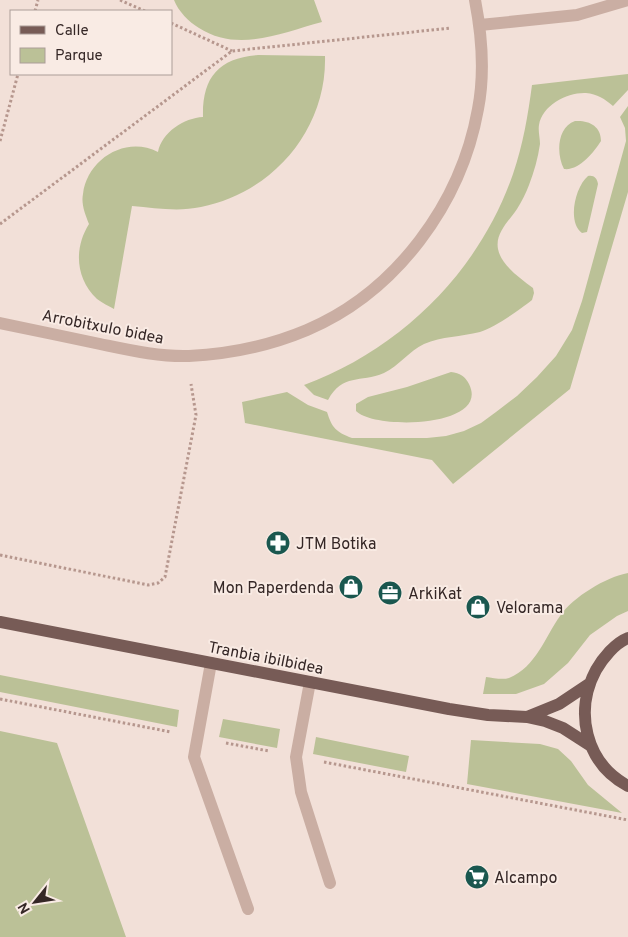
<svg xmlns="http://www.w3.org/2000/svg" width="628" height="937" font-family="Overpass,sans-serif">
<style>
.green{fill:#bbc197}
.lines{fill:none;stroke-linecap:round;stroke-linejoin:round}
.path{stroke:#b6978e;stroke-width:3;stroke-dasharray:2.5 2.5;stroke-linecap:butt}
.minor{stroke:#caaea3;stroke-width:12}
.major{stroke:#775b56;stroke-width:12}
.labels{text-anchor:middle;stroke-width:4;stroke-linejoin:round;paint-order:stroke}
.street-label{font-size:16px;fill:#352726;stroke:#f9ebe4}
.poi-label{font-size:16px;fill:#352726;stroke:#f9ebe4;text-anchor:start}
</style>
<rect width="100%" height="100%" fill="#f2e0d8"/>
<path class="green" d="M174,0H314L322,22C281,33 238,53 199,28C189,22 178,11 174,0Z
M258,55L325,56C327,130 272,193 201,207C178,212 155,208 132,206L114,309C109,306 102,303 97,299C75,278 74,248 89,224C85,214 81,204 83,194C87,159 126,135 158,152C162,132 184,118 203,117C202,77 219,58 258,55Z
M628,74V90L613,106C605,99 597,94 586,93C568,92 542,105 539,125C538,131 540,138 540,144C538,158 534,172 529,185C526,193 522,201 517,209C509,221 495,233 498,249C501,265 520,278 533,288L534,293L532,300C519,310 496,327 480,332C461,337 442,336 424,344C409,351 399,366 384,373C360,383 343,373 328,400L314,395L304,385C401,349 479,272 513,174C523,145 528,115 532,85Z
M628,106V192L570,389L453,484L432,460L245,423L242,402L287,392L308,405L327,412C332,428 336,432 352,438H427L446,436L464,431L481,423L496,412L517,396L537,377L556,356L572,330L582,301L626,141L625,128L620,117Z
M575,121C589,120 601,126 601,141C594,152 579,171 564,169C556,154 557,127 575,121Z
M588,176C594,175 597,178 598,184L587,232L582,233C567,222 575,187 588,176Z
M451,372C460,373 465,376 469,384C491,428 374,430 356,411V404L368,397L407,387Z
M628,573V611L617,616L590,635L568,663L544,684L516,694H483L486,677C493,678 503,680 509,678C536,667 545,637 560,616C573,597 606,577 628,573Z
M0,675L179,710L177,727L0,692Z
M223,719L280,729L277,748L219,737Z
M0,731L57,743L126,937H0Z
M316,737L409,756L406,772L313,754Z
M471,740L540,744L558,749L571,761L588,785L622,813L467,784Z"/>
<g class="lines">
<path class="path" d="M120,0L145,11
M35,11L38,0
M171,23L232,51
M0,141L18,74
M0,224L232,51L451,28
M0,555L148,585L158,583L165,577L196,415L191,384
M0,699L171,732
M226,743L269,751
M324,762L628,820"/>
<path class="minor" d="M480,25L577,15L628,0
M0,323C33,330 67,337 100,344C129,350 159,357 189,356C230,354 269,346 307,330C396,292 461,204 478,109C485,73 482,36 475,0
M211,663L194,757L248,909
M310,682L296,757L301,792L330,883"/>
<path class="major" d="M0,622L449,709L488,715L527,717L545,721L563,728L591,746
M628,638C615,643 603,658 596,670C574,711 585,763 628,786
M527,717L559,704L589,684"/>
</g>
<defs>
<symbol id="pharmacy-disc" viewBox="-11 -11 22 22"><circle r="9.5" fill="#1a574f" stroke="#f9ebe4"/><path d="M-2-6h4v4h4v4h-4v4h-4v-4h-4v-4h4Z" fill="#fff"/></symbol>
<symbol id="shop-disc" viewBox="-11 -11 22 22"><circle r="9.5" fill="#1a574f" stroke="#f9ebe4"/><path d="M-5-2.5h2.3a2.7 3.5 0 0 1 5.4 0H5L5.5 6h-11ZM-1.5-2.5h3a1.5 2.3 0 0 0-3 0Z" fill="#fff"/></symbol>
<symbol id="office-disc" viewBox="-11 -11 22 22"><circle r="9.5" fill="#1a574f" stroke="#f9ebe4"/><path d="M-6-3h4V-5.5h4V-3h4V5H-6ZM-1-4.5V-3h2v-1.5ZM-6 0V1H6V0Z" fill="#fff"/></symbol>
<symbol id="supermarket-disc" viewBox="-11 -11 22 22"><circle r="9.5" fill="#1a574f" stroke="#f9ebe4"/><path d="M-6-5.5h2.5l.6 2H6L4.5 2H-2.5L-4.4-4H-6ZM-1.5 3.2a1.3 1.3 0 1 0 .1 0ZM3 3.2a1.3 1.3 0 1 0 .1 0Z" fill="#fff"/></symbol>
</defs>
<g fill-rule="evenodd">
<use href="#pharmacy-disc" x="264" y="529" width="28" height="28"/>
<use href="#shop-disc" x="337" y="573" width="28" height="28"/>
<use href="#office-disc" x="376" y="579" width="28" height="28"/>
<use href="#shop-disc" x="464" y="593" width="28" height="28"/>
<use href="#supermarket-disc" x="463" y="863" width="28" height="28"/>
</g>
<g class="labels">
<g class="street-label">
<text transform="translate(103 326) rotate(11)" y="6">Arrobitxulo bidea</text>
<text transform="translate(266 657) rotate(11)" y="6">Tranbia ibilbidea</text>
</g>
<g class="poi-label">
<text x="296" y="549">JTM Botika</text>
<text x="334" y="593" text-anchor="end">Mon Paperdenda</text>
<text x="408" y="599">ArkiKat</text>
<text x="496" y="613">Velorama</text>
<text x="494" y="883">Alcampo</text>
</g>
</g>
<rect x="10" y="10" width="162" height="65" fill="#f9ebe4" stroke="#ab9d98"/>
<rect x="20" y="26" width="25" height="8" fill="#775b56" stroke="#ab9d98"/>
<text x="55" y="35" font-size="15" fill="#352726">Calle</text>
<rect x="20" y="48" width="25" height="15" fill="#bbc197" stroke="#ab9d98"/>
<text x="55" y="60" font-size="15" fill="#352726">Parque</text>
<g transform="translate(35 902) rotate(240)" stroke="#f9ebe4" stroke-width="4" paint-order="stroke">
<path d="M0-4L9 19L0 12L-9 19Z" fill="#352726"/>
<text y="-8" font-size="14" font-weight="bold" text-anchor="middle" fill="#352726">N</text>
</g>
</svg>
